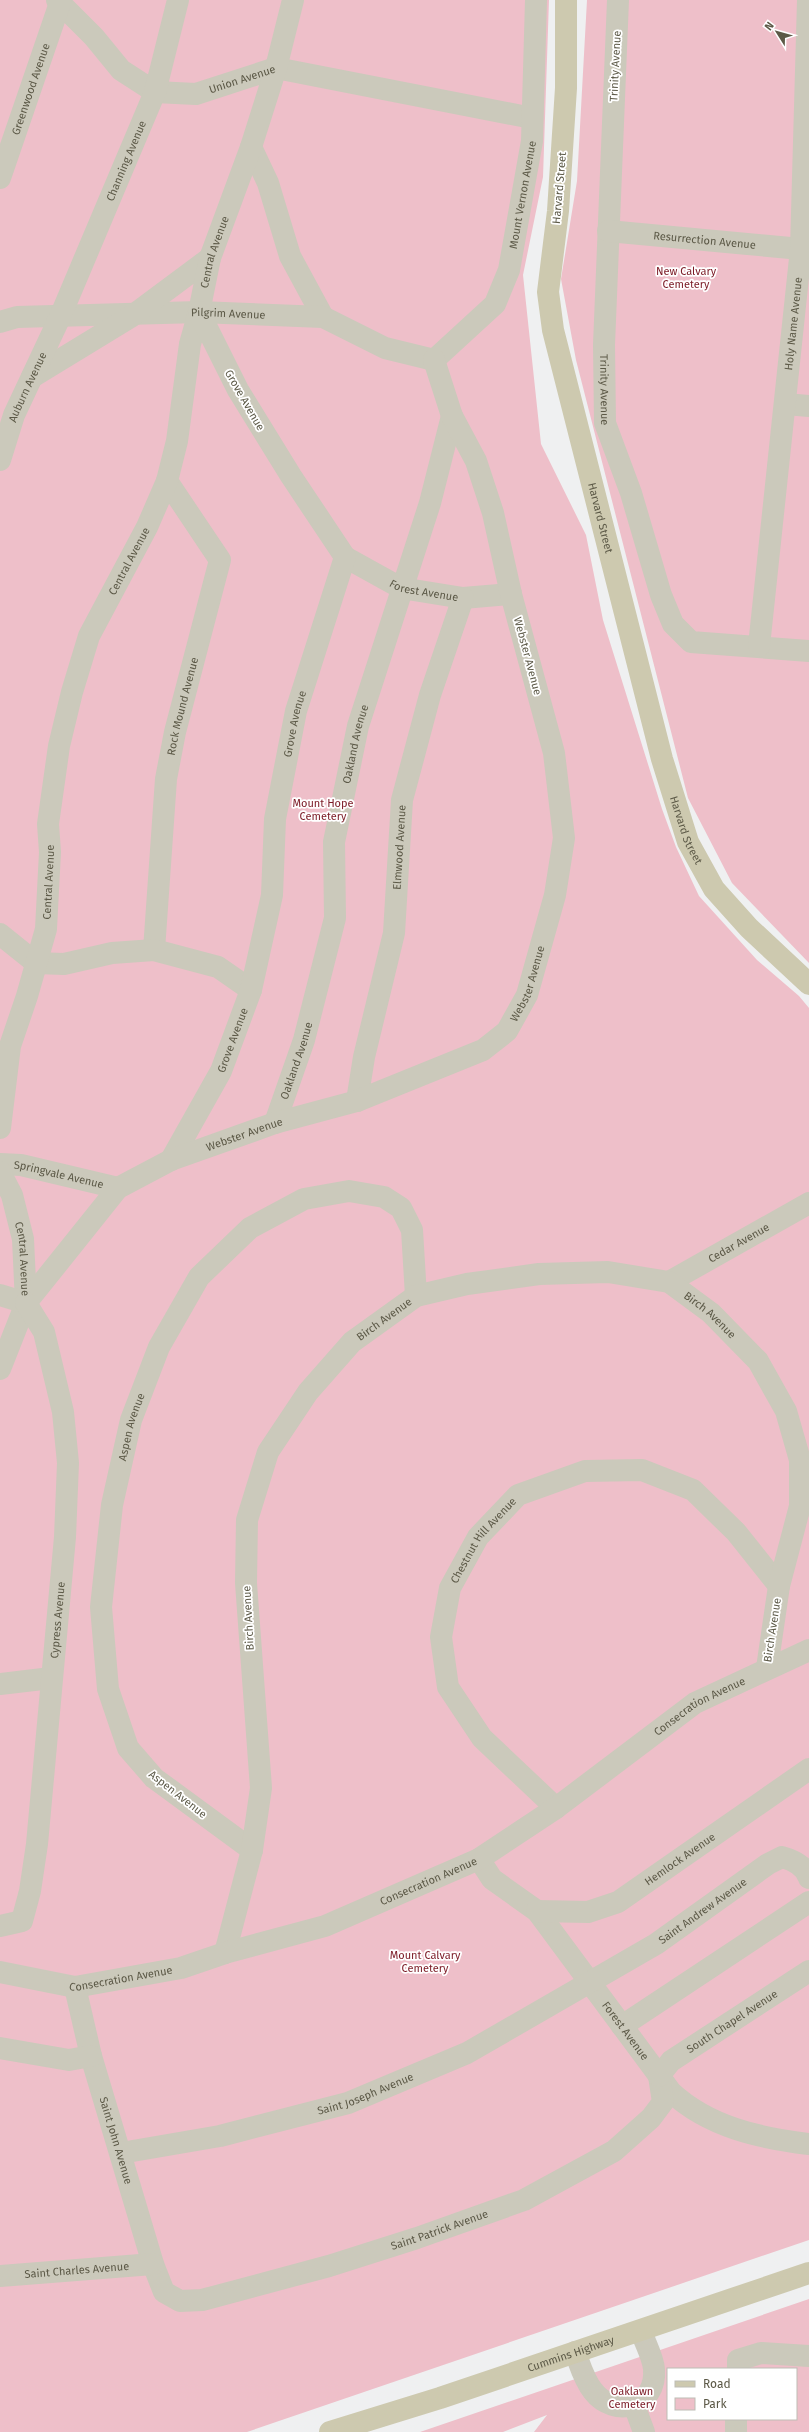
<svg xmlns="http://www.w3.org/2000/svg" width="809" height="2432" font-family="'Fira Sans',sans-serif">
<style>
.green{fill:#eebfc9;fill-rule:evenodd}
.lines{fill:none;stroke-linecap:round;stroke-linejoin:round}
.minor{stroke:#cbc9bb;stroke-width:22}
.major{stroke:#cdc9af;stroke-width:22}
.labels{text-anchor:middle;stroke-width:3.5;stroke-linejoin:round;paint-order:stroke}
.street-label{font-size:11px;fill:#5c5947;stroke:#fff}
.park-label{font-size:11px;fill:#7b1a25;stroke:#fff}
</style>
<rect width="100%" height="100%" fill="#eff0f1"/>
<path class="green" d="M0,0H549L543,177L523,275L541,444L586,535L603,620L662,809L676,847L699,896L757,960L799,996L809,1008V2240L247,2432H0Z
M587,0H809V963L732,883L688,798L576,360L561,279L577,181Z
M809,2299V2432H534L547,2415L503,2432H420ZM668,2369H796V2419H668Z"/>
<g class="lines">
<g class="minor">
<path id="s1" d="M57,0L94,37L121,70L155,92L196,94L276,68L532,118"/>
<path id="s2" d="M618,0L604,345L605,423L631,493L661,595L673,624L691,642L809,651"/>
<path d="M251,147L268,183L290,256L323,317"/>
<path id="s3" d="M0,178L61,0"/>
<path id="s4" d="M608,231L801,249"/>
<path id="s5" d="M0,322L17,317L199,312L323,317L385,348L434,360"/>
<path id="s6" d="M434,360L495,304L509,270L532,141L536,0"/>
<path d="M32,377L132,316L210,258"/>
<path d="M786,404L809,406"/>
<path id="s7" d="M0,460L14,415L60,317L155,92L178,0"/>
<path id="s8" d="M345,557L401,588L463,598L511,594"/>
<path id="s9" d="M759,646L801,249L808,0"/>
<path d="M0,934L36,963"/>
<path id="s10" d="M154,950L166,779L175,732L220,560L167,481"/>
<path d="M36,963L64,964L112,953L154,950L218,967L251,990"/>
<path id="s11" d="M357,1101L364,1057L394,933L402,800L430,695L463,598"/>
<path id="s12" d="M275,1123L304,1040L335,918L334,842L358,726L430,503L452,416"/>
<path id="s13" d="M0,1128L10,1046L27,996L46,929L50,852L48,824L59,746L72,692L89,636L147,527L167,481L177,441L190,344L199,312L210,258L251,147L276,68L293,0"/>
<path id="s14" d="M171,1160L221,1071L251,990L272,895L275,819L296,711L345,557L291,476L238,390L199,312"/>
<path id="s15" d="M0,1164L21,1165L118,1188"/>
<path id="s16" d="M0,1172L12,1195L23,1239L26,1303L0,1369"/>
<path id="s17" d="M669,1282L809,1203"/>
<path d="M0,1295L26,1303"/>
<path id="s18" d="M26,1303L118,1188L171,1160L275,1123L357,1101L483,1050L507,1031L527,995L555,895L564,838L554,753L511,594L493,513L476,461L452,416L434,360"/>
<path d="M0,1684L51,1678"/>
<path id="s19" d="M556,1808L482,1738L448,1687L441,1637L450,1588L478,1537L518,1495L585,1471L642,1470L693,1490L736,1532L779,1586"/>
<path id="s20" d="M252,1850L154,1778L128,1748L108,1689L101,1607L112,1505L131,1420L159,1347L199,1277L250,1228L304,1199L349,1191L384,1197L401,1208L412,1230L416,1296"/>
<path id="s21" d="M479,1859L492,1879L537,1911L671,2092C709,2127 759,2138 809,2144"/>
<path id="s22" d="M537,1911L588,1912L618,1902L809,1769"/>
<path id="s23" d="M0,1926L22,1921L30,1891L37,1844L65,1537L68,1463L63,1412L44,1332L26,1303"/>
<path id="s24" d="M225,1953L252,1850L261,1788L246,1583L247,1520L268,1452L308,1392L352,1342L416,1296L467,1284L539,1274L608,1272L669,1282L711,1313L758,1361L786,1411L800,1460V1506L779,1586L767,1668"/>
<path id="s25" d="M0,1972L75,1987L181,1968L225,1953L325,1926L479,1859L556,1808L695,1703L809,1650"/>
<path id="s26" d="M75,1987L91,2056L153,2264L164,2292L180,2301L202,2300L329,2266L417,2238L524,2200L614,2151L651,2118L663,2102L659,2076"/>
<path d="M622,2026L809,1902"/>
<path d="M0,2048L69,2060L91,2056"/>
<path id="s27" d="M659,2076L671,2061L809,1971"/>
<path id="s28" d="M121,2153L220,2136L348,2103L467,2053L656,1944L768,1864L782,1857C793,1860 805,1866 809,1878"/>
<path id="s29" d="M0,2276L153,2264"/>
<path d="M575,2352C580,2365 584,2380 593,2391C615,2419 657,2407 654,2369C653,2357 645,2343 641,2331"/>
<path d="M738,2369V2360L761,2353L809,2356"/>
<path d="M634,2405L644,2432"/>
<path d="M736,2432V2419"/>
</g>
<g class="major">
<path id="s30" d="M566,0V88L558,211L548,292L553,330L662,759L688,842L714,889L749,928L809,984"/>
<path id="s31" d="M330,2432L440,2398L809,2273"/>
</g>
</g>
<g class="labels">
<g class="street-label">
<text transform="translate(615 66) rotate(-87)" y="4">Trinity Avenue</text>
<text dy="4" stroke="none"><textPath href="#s1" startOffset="225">Union Avenue</textPath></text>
<text dy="4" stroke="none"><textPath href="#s3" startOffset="94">Greenwood Avenue</textPath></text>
<text dy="4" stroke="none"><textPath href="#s7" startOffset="325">Channing Avenue</textPath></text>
<text transform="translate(559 188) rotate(-85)" y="4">Harvard Street</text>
<text dy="4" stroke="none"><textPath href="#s6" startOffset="196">Mount Vernon Avenue</textPath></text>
<text dy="4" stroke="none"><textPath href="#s4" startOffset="97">Resurrection Avenue</textPath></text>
<text dy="4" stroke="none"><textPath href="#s13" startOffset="911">Central Avenue</textPath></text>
<text dy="4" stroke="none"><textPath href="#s5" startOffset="229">Pilgrim Avenue</textPath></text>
<text dy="4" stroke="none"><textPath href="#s9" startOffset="324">Holy Name Avenue</textPath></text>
<text dy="4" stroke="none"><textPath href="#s7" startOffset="78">Auburn Avenue</textPath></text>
<text dy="4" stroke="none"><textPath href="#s2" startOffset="390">Trinity Avenue</textPath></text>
<text transform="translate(245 400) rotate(60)" y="4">Grove Avenue</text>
<text dy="4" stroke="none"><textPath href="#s30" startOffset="525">Harvard Street</textPath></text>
<text dy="4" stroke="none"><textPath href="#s13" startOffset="588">Central Avenue</textPath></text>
<text dy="4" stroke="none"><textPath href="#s8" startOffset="87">Forest Avenue</textPath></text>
<text transform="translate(528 656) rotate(75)" y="4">Webster Avenue</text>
<text dy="4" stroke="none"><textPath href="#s10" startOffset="246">Rock Mound Avenue</textPath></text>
<text dy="4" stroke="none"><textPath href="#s14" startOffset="459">Grove Avenue</textPath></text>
<text dy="4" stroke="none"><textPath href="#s12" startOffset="390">Oakland Avenue</textPath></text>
<text dy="4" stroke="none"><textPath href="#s30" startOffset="849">Harvard Street</textPath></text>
<text dy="4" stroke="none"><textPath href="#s11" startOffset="258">Elmwood Avenue</textPath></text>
<text dy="4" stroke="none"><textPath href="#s13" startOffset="252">Central Avenue</textPath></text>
<text dy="4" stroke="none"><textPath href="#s18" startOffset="621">Webster Avenue</textPath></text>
<text dy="4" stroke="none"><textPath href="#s14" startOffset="135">Grove Avenue</textPath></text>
<text dy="4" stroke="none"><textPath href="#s12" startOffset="66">Oakland Avenue</textPath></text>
<text dy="4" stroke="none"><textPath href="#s18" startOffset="285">Webster Avenue</textPath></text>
<text dy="4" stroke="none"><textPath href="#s15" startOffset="60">Springvale Avenue</textPath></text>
<text dy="4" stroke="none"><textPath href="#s17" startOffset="80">Cedar Avenue</textPath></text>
<text dy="4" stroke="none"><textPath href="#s16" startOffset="91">Central Avenue</textPath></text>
<text dy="4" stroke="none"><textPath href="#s24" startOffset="1035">Birch Avenue</textPath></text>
<text dy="4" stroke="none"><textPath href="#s24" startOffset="687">Birch Avenue</textPath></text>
<text dy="4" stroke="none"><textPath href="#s20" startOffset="489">Aspen Avenue</textPath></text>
<text dy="4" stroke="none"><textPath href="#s19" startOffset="322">Chestnut Hill Avenue</textPath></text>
<text transform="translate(248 1618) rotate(-93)" y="4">Birch Avenue</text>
<text dy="4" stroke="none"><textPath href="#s23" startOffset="326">Cypress Avenue</textPath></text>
<text transform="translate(772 1630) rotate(-81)" y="4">Birch Avenue</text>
<text dy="4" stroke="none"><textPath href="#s25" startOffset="771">Consecration Avenue</textPath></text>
<text transform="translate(178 1794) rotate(38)" y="4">Aspen Avenue</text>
<text dy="4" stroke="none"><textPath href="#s22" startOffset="158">Hemlock Avenue</textPath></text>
<text dy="4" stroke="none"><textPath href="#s25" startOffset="447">Consecration Avenue</textPath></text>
<text dy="4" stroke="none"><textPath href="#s28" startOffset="637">Saint Andrew Avenue</textPath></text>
<text dy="4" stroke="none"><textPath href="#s25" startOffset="123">Consecration Avenue</textPath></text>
<text dy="4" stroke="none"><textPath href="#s27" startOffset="92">South Chapel Avenue</textPath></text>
<text dy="4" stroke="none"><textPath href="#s21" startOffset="228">Forest Avenue</textPath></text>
<text dy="4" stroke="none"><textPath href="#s28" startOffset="252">Saint Joseph Avenue</textPath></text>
<text dy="4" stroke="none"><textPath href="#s26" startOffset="159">Saint John Avenue</textPath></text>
<text dy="4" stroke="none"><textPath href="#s26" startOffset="606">Saint Patrick Avenue</textPath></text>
<text dy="4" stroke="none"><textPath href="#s29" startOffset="77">Saint Charles Avenue</textPath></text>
<text dy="4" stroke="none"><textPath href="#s31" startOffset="253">Cummins Highway</textPath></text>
</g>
<g class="park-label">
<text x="686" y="275">New Calvary<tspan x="686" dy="13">Cemetery</tspan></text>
<text x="323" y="807">Mount Hope<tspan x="323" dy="13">Cemetery</tspan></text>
<text x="425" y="1959">Mount Calvary<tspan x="425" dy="13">Cemetery</tspan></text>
<text x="632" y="2395">Oaklawn<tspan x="632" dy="13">Cemetery</tspan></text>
</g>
</g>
<rect x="667" y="2368" width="130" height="52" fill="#ffffff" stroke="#bebdb5"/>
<rect x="675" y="2381" width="20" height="6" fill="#cdc9af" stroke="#bebdb5"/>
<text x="703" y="2388" font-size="12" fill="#5c5947">Road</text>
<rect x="675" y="2398" width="20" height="12" fill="#eebfc9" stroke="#bebdb5"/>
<text x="703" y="2408" font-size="12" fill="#5c5947">Park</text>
<g transform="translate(777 32) rotate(307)" stroke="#ffffff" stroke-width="3" paint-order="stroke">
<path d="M0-3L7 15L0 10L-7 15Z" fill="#5c5947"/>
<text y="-6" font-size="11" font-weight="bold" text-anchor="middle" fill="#5c5947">N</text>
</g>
</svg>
